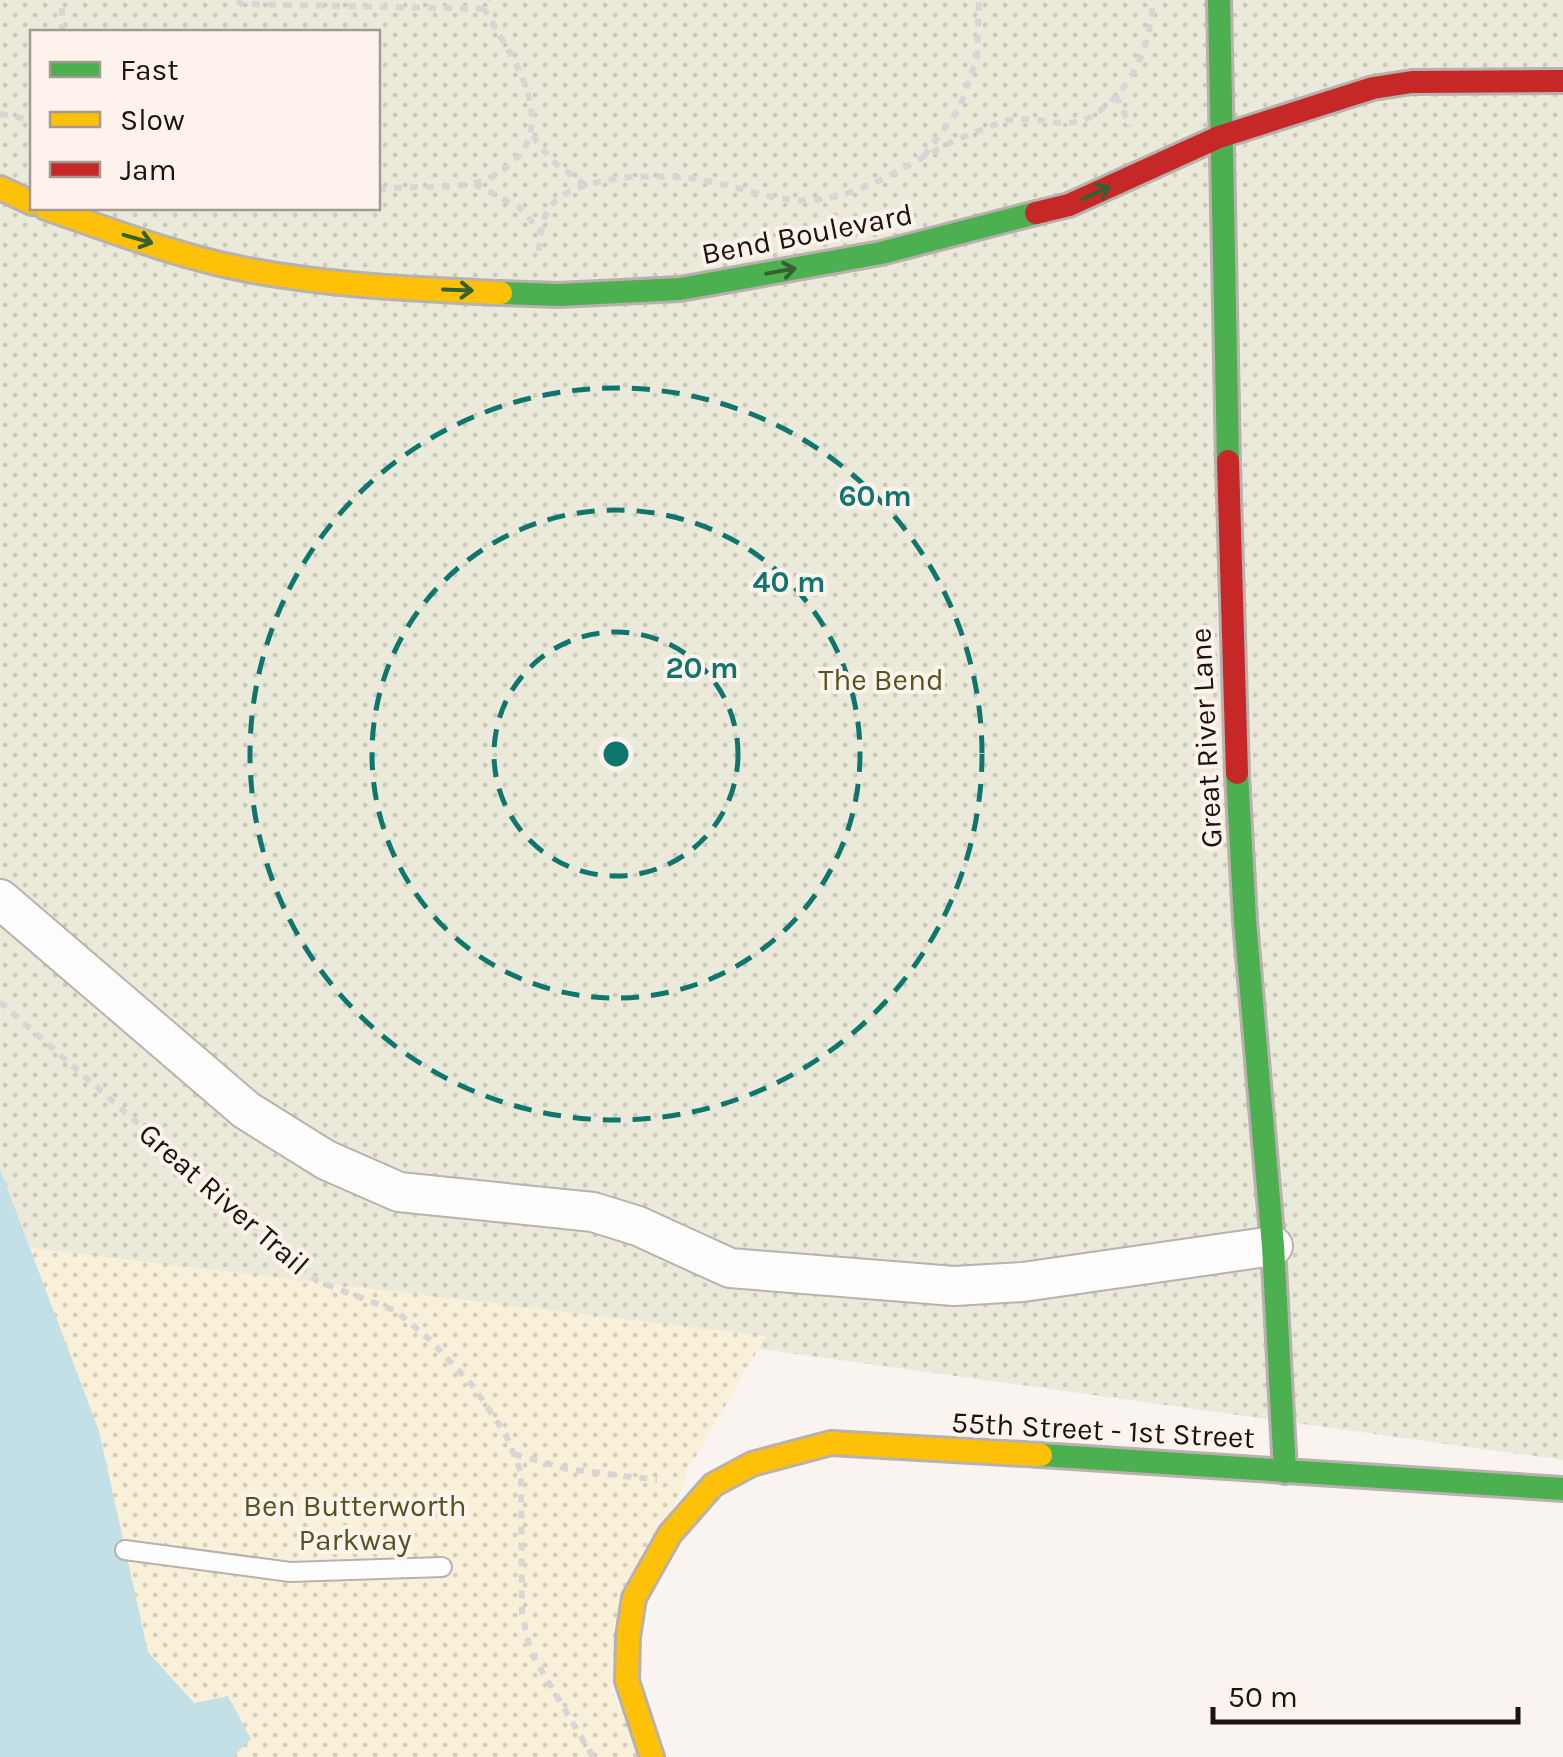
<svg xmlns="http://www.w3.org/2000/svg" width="1563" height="1757" font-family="Karla,sans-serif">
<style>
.grass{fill:url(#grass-dots);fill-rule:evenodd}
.sand{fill:url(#sand-dots)}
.water{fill:#c3e0e6}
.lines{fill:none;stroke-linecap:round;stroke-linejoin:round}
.lane-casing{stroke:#b9b1ad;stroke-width:22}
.street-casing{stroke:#b9b1ad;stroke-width:42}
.fast-casing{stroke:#b9b1ad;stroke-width:28}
.slow-casing{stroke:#b9b1ad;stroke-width:28}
.jam-casing{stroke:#b9b1ad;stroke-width:28}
.path{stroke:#d8d5d4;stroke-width:6;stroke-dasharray:8 8;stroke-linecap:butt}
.lane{stroke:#fefdfd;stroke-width:18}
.street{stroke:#fefdfd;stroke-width:38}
.fast{stroke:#4caf50;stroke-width:22}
.slow{stroke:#ffc107;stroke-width:22}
.jam{stroke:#c62828;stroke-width:22}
.oneway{stroke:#34612f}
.ring{fill:none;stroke:#0f766e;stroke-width:5;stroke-dasharray:18 12}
.labels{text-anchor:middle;stroke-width:8;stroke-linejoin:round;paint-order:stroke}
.street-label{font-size:30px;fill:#1d130e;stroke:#fef3ec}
.park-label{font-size:30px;fill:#52551e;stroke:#fef3ec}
.centre{fill:#0f766e;stroke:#fef3ec;stroke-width:5}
.ring-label{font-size:30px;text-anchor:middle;font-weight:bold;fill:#0f766e;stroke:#fef3ec;stroke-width:8;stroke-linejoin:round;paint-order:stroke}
</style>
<defs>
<pattern id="grass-dots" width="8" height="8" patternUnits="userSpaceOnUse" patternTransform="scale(2.5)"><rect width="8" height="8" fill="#ebeada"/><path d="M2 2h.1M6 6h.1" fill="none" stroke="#c9c8ba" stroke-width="1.8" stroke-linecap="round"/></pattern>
<pattern id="sand-dots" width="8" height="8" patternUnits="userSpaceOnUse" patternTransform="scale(2.5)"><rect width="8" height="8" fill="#f8f0d9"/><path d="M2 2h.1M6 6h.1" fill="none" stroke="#d4cdb9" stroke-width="1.8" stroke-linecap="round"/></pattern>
</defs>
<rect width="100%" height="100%" fill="#faf4f0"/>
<path class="grass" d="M0,0H1563V1460L30,1248L0,1215ZM32,32H378V208H32Z"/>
<path class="sand" d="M30,1248L766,1336L689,1468L610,1688L645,1757H194L148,1652Z"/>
<path class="water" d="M0,1169L99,1431L148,1652L194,1703L228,1696L251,1739L233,1757H0Z"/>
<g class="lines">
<defs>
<path id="lane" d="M125,1550L290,1572L442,1567"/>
<path id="street" d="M0,899L246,1110L326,1160L399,1192L593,1212L638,1226L730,1268L954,1286L1023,1282L1273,1246"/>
<path id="fast" d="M1219,0L1228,461
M501,293L559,295L680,289L881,253L1036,213
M1237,773L1245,921L1273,1246L1285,1472
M1041,1455L1563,1489"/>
<path id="slow" d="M0,188L32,203
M46,208C110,230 176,256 243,269C328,286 415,289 501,293
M652,1757L627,1681L628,1637L634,1598L670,1534L713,1485L752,1464L831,1443L1041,1455"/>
<path id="jam" d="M1036,213L1069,205L1219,137L1373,88L1412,82L1563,81
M1228,461L1237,773"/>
</defs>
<use href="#lane" class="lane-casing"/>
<use href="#street" class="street-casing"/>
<use href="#fast" class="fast-casing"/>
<use href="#slow" class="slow-casing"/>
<use href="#jam" class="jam-casing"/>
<path class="path" d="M238,0L241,4L484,9
M62,32V0
M1116,96L1130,126
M0,114L32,120
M533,136L551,160L584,184
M924,156L960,107L977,57L979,0
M474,184L519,207L540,231
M378,190C408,185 440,189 471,184C486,181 501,173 512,163C560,119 509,53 484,9L489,0
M231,208H302
M539,251C540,237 542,218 550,207C574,173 666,173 702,180C740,186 774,203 814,200C875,195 925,149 981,130C990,127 1001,121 1010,120C1042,115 1068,134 1098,112C1134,86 1151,43 1153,0
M0,1002L317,1281L396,1311L430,1340L473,1386L506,1435L521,1472L522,1614L531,1653L593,1757
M514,1454L567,1469L657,1480"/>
<use href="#lane" class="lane"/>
<use href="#street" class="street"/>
<use href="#fast" class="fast"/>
<use href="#slow" class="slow"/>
<use href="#jam" class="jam"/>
</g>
<defs><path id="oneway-shaft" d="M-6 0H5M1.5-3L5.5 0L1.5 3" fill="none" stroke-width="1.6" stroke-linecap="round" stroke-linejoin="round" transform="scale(2.5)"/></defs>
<g class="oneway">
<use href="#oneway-shaft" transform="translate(1096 193) rotate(-24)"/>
<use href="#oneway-shaft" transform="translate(138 239) rotate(16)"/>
<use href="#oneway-shaft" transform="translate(781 271) rotate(-10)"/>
<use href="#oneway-shaft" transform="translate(458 290) rotate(2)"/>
</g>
<g class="ring">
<circle cx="616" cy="754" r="122"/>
<circle cx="616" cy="754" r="244"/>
<circle cx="616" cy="754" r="366"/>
</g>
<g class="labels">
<g class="street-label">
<text transform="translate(807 234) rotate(-11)" y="10">Bend Boulevard</text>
<text transform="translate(1206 738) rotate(-93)" y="10">Great River Lane</text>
<text transform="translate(224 1199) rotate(41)" y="10">Great River Trail</text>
<text transform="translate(1103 1430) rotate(3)" y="10">55th Street - 1st Street</text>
</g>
<g class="park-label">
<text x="881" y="690">The Bend</text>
<text x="355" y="1516">Ben Butterworth<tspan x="355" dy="34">Parkway</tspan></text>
</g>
</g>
<circle cx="616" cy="754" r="15" class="centre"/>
<g class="ring-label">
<text x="875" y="506">60 m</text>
<text x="789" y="592">40 m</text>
<text x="702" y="678">20 m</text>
</g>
<rect x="30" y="30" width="350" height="180" fill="#fef3ec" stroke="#a49993" stroke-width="2.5"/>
<rect x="50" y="62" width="50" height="15" fill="#4caf50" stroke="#a49993" stroke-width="2.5"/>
<text x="120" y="80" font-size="30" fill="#1d130e">Fast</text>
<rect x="50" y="112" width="50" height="15" fill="#ffc107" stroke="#a49993" stroke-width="2.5"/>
<text x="120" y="130" font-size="30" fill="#1d130e">Slow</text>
<rect x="50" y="162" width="50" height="15" fill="#c62828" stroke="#a49993" stroke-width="2.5"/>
<text x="120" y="180" font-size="30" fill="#1d130e">Jam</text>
<path d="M1213 1707v15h305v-15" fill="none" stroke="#1d130e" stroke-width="5"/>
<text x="1228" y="1707" font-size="30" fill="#1d130e" stroke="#fef3ec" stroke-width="8" paint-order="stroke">50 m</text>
</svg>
